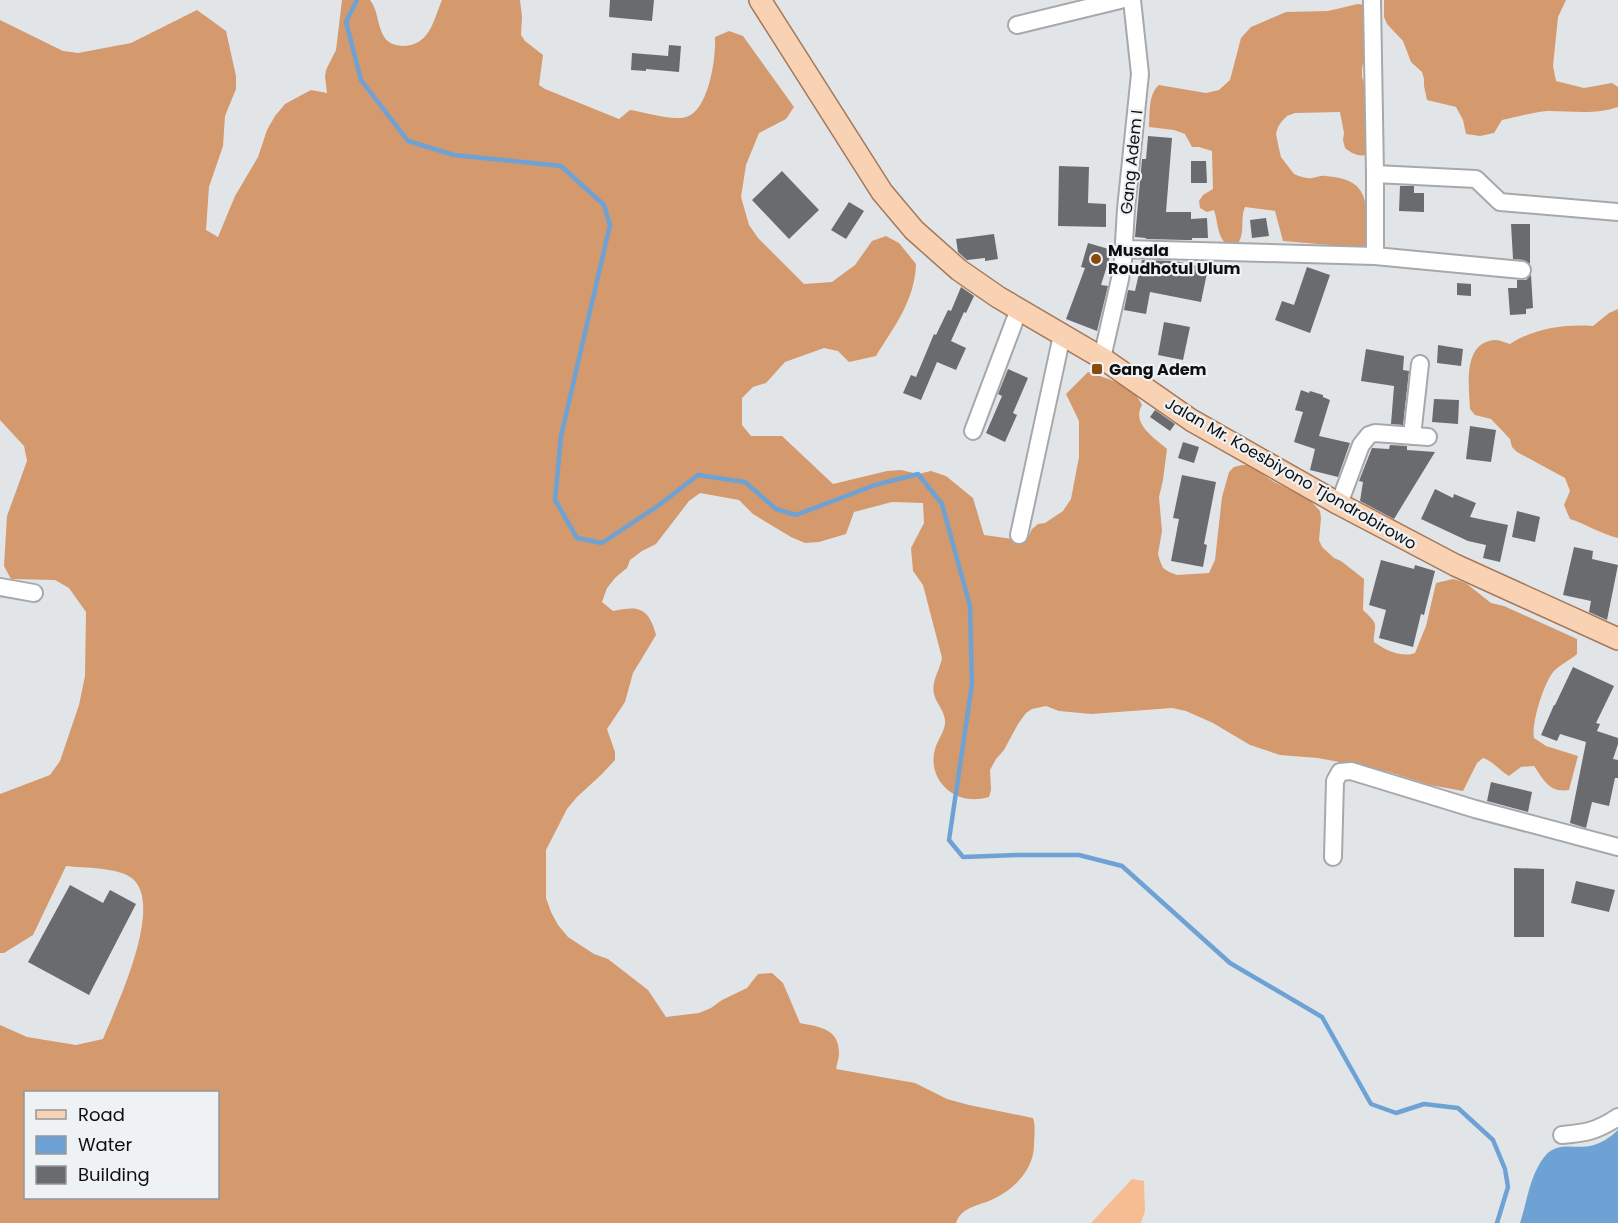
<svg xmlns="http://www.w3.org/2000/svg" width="1618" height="1223" font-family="Poppins,sans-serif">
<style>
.green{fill:#f7bd92}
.forest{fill:#d4996d;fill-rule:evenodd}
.water{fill:#6fa2d4}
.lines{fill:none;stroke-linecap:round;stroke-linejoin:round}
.stream{stroke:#6fa2d4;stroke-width:4.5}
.building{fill:#696b6e}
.minor-casing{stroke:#a6a8ab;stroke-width:20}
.major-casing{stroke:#a47959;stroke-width:24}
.minor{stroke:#fff;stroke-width:16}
.major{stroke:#f9d1b3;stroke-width:21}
.poi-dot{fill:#884a0d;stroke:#eff2f5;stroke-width:2}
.labels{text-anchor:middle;stroke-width:4.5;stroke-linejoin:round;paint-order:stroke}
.street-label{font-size:16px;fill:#0e0f10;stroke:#eff2f5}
.poi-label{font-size:16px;font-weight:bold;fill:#0e0f10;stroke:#eff2f5;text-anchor:start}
</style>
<rect width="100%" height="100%" fill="#e2e5e8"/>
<path class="green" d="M1132,1179L1144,1181L1145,1211L1141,1223H1091Z"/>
<path class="forest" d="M342,0H370C378,10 377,24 383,35C387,43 394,45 402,46C430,46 433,21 442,0H520L522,17L521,35L525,41L543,55L539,85L545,89L619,119L630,110C643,112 674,121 686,117C709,110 716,58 715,37L729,31L743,36L794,107L786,119L759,133L746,165L741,197L749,225L758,238L804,284L832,282L855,265L872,241L886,236L899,243L916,264C915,300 894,327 876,356L849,362L838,351L824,348L785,362L766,383L753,387L742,398V425L751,436H782L833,484L887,471L901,470L918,474L931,471L946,476L973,498L984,535L1019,540L1029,535L1032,529L1038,524L1045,523L1063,511L1071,499L1079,457V421L1066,394L1088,372C1107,379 1133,384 1142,405C1131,424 1155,438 1167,449L1163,480L1159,497L1162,531L1158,554L1160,561L1163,568L1169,572L1177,575L1209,573L1215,560L1222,497L1229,472L1234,467L1242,465H1249L1274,482L1309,499L1320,511L1321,518L1319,540L1322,547L1334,558L1341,561L1364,579L1363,610C1366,613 1372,618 1374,622C1377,627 1373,635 1374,642C1385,650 1402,658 1415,653L1426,626L1436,583L1453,579L1460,581L1467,584L1491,603L1504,606L1577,639V654C1570,660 1561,664 1554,671C1544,682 1531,724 1534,738L1546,746L1578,756L1569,790C1549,793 1544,780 1534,766L1521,767L1509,776C1500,771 1493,761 1483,758L1477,763L1463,791L1430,785L1389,772L1355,765L1318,758L1280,755L1250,745L1213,723L1186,711L1172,708L1091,714L1059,711L1046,706L1032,709L1026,713L1018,724L1004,750L996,759L990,770L991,790L989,797C974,801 962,800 949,791C935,780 930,763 936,746C939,738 946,729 945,720C944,710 936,703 934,694C931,681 940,670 942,658L923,585L913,571L911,548L924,523L923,503L892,502L854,512L846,534L819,542L805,543L791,537L766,522L753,514L739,500L700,493L689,501L656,544L642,551L630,560L627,568L616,577L607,588L602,602L613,611C639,605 649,608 656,635L633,673L625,702L607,729L615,752V760L602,774L577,797L567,809L546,850V898L551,912L558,925L568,937L594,954L608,959L648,990L666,1017L699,1013L711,1008L722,1000L747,988L758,974L772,973L783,983L800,1023C819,1027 839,1028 839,1053C839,1058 837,1064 836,1069L915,1083L947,1099L969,1105L1033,1118C1036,1127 1034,1136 1034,1146C1033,1172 1012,1191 989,1201C976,1206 961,1208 956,1223H0V1025L27,1037L76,1045L103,1039C116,1007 164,907 133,879C119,867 84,868 66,866L33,935L4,953H0V794L50,775L60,761L79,705L85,676L86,612L69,588L55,580L11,579L4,566L7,516L27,461L24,446L0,420V20L63,51L78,53L131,43L197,10L226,31L236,76V89L225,116L223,146L209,187L206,230L218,237L235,196L258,157L267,130L275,116L285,104L311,90L327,93L325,77L326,70L336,50ZM26,1092H218V1198H26Z
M1384,0H1566L1558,17L1553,66L1556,81L1584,88L1612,83L1618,87V107C1595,115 1572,111 1548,111C1533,112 1517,117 1502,120L1494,133L1480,136L1466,134L1463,120L1456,107L1427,100L1424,86V79L1422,72L1411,62L1403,41L1387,24L1384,17Z
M1358,4L1365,5L1366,47L1362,69V77L1366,90L1372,153C1361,158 1354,155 1345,148L1343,140L1344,133L1340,112L1295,113L1287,116L1282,121L1278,127L1276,134L1279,149L1281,157L1294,174C1299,176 1306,179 1312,178C1316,178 1321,175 1325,176C1373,179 1366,206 1367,243L1365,248L1283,241L1275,211L1245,207C1240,218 1245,231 1239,242L1225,243C1217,234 1218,222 1214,210L1207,212L1200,208L1199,201L1203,195L1213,189L1212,151L1199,147H1192L1185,134L1174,130L1149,127C1150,113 1148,94 1159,85L1206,93L1219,90L1230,80L1241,38L1251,27L1286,12L1328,11Z
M1618,309V538C1601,534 1586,524 1570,519L1564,505L1570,491L1565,478L1517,452L1512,447L1510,439L1491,419L1475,415L1470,409C1469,386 1462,341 1496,340C1500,340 1506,343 1510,344C1535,328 1565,324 1593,326L1609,313Z"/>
<path class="water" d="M1618,1130V1223H1520C1527,1202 1530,1174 1545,1156C1557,1141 1576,1149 1590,1146C1600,1144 1611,1137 1618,1130Z"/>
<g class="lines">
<path class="stream" d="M357,0L346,22L361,80L408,141L454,155L561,166L604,205L610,225L561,436L555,500L577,538L602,543L659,505L698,475L745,482L776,509L796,515L875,485L918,474L942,504L970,606L972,684L949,840L963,857L1017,855H1079L1122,866L1230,963L1322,1017L1371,1104L1396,1113L1424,1104L1458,1108L1493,1140L1505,1169L1508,1187L1497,1223"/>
</g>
<path class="building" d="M610,0H654L652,21L609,17Z
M669,45L681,46L679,72L646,69V71L631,70L632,53L668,56Z
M1148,136L1172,138L1166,212H1191V219L1207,218L1208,238H1192V240H1186L1146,239V238L1135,237L1142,159H1146Z
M1191,161H1206L1207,183H1191Z
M1059,166L1089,167L1088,203L1106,204V227L1058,226Z
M782,171L819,210L789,239L752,200Z
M1400,186H1414V193H1424V212L1399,211Z
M849,202L864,211L846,239L831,230Z
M1266,218L1269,236L1252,238L1250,220Z
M1511,224H1530V264L1524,260L1513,259Z
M994,234L998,259L985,261V258L967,260L958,252L956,239Z
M1088,243L1112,250L1101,285L1108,286L1097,331L1066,319L1085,268L1081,267Z
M1142,260L1175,261L1208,268L1201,302L1150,292L1146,314L1124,310L1128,290L1135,291Z
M1307,267L1330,275L1310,333L1275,320L1282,301L1294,305Z
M1531,275L1533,308L1526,309V314L1510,315L1508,288H1517V280H1526Z
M1457,283L1471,284V296L1457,295Z
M961,287L974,296L966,313L964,312L951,341L966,348L956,370L937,362L921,400L903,393L911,375L916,377L934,334L936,335L948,310L951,311Z
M1164,322L1190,327L1183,360L1158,355Z
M1438,345L1463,349L1461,366L1437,363Z
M1366,349L1404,356L1403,370L1409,371L1403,425L1391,424L1394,386L1361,381Z
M1008,369L1028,378L1013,413L1017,415L1005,442L986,433L1002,396L998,394Z
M1301,390L1309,393L1310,391L1323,395V397L1330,400L1319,436L1350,443L1338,477L1310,470L1315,449L1294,442L1303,412L1295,410Z
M1434,399L1459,400L1458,424L1432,422Z
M1155,410L1175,424L1170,431L1150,417Z
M1470,426L1496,430L1491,462L1466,459Z
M1183,442L1199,447L1194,463L1178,458Z
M1390,445L1407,446V450L1435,452L1394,519L1360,501L1363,482L1359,481L1372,448L1389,449Z
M1182,475L1216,482L1204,544L1207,545L1203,567L1171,561L1179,519L1173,518Z
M1435,489L1453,498L1454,494L1476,503L1470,517L1508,525L1500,562L1483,558L1486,545L1468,541L1421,519Z
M1517,511L1540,517L1535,542L1512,537Z
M1574,547L1593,551L1592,559L1618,565L1607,620L1589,612L1591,601L1563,595Z
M1381,560L1414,569L1415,565L1435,571L1424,615L1421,614L1413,647L1379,638L1386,610L1369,605Z
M1573,667L1614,686L1596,723L1600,724L1597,731L1618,738V744L1613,759L1618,760V778H1615L1609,806L1592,802L1586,828L1570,823L1586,742L1560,734L1557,741L1541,735L1554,705H1555Z
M1491,782L1532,792L1528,812L1487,801Z
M1514,868L1544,869V937H1514Z
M1576,881L1615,890L1609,912L1571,903Z
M70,885L103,903L110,890L136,904L89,995L28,962Z"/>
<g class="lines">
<defs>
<path id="minor" d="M1372,0L1375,174
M1017,25L1120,0
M1124,249L1375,256L1522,270
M1375,256V174L1476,179L1500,202L1618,212
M1102,358L1120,279L1123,260L1126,209L1140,74L1132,0
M973,431L1019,309
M1412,436L1420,364
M1339,504L1361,445L1369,435L1375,433L1428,437
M1019,535L1062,335
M0,587L34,593
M1333,857L1335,781L1340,772L1351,771L1475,809L1618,847
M1562,1135C1586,1133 1597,1131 1618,1117"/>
<path id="major" d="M760,0L882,192L914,230L959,270L998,297L1102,358L1191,420L1339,504L1455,565L1618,639"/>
</defs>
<use href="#minor" class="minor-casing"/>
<use href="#major" class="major-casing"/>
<use href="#minor" class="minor"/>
<use href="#major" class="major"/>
</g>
<g class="poi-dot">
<circle cx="1096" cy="259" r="6"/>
<rect x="1091" y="363" width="12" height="12" rx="3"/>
</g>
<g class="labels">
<g class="street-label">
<text transform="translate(1131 162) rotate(-84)" y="6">Gang Adem I</text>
<text transform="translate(1291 473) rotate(30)" y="6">Jalan Mr. Koesbiyono Tjondrobirowo</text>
</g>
<g class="poi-label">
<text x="1108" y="256">Musala<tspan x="1108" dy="18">Roudhotul Ulum</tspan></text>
<text x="1109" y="375">Gang Adem</text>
</g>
</g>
<rect x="24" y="1091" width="195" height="108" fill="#eff2f5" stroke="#959799" stroke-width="1.5"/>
<rect x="36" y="1110" width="30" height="9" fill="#f9d1b3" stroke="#959799" stroke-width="1.5"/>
<text x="78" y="1121" font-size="18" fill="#0e0f10">Road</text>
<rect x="36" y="1136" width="30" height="18" fill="#6fa2d4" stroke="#959799" stroke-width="1.5"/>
<text x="78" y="1151" font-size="18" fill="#0e0f10">Water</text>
<rect x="36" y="1166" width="30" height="18" fill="#696b6e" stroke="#959799" stroke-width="1.5"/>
<text x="78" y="1181" font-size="18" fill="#0e0f10">Building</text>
</svg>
